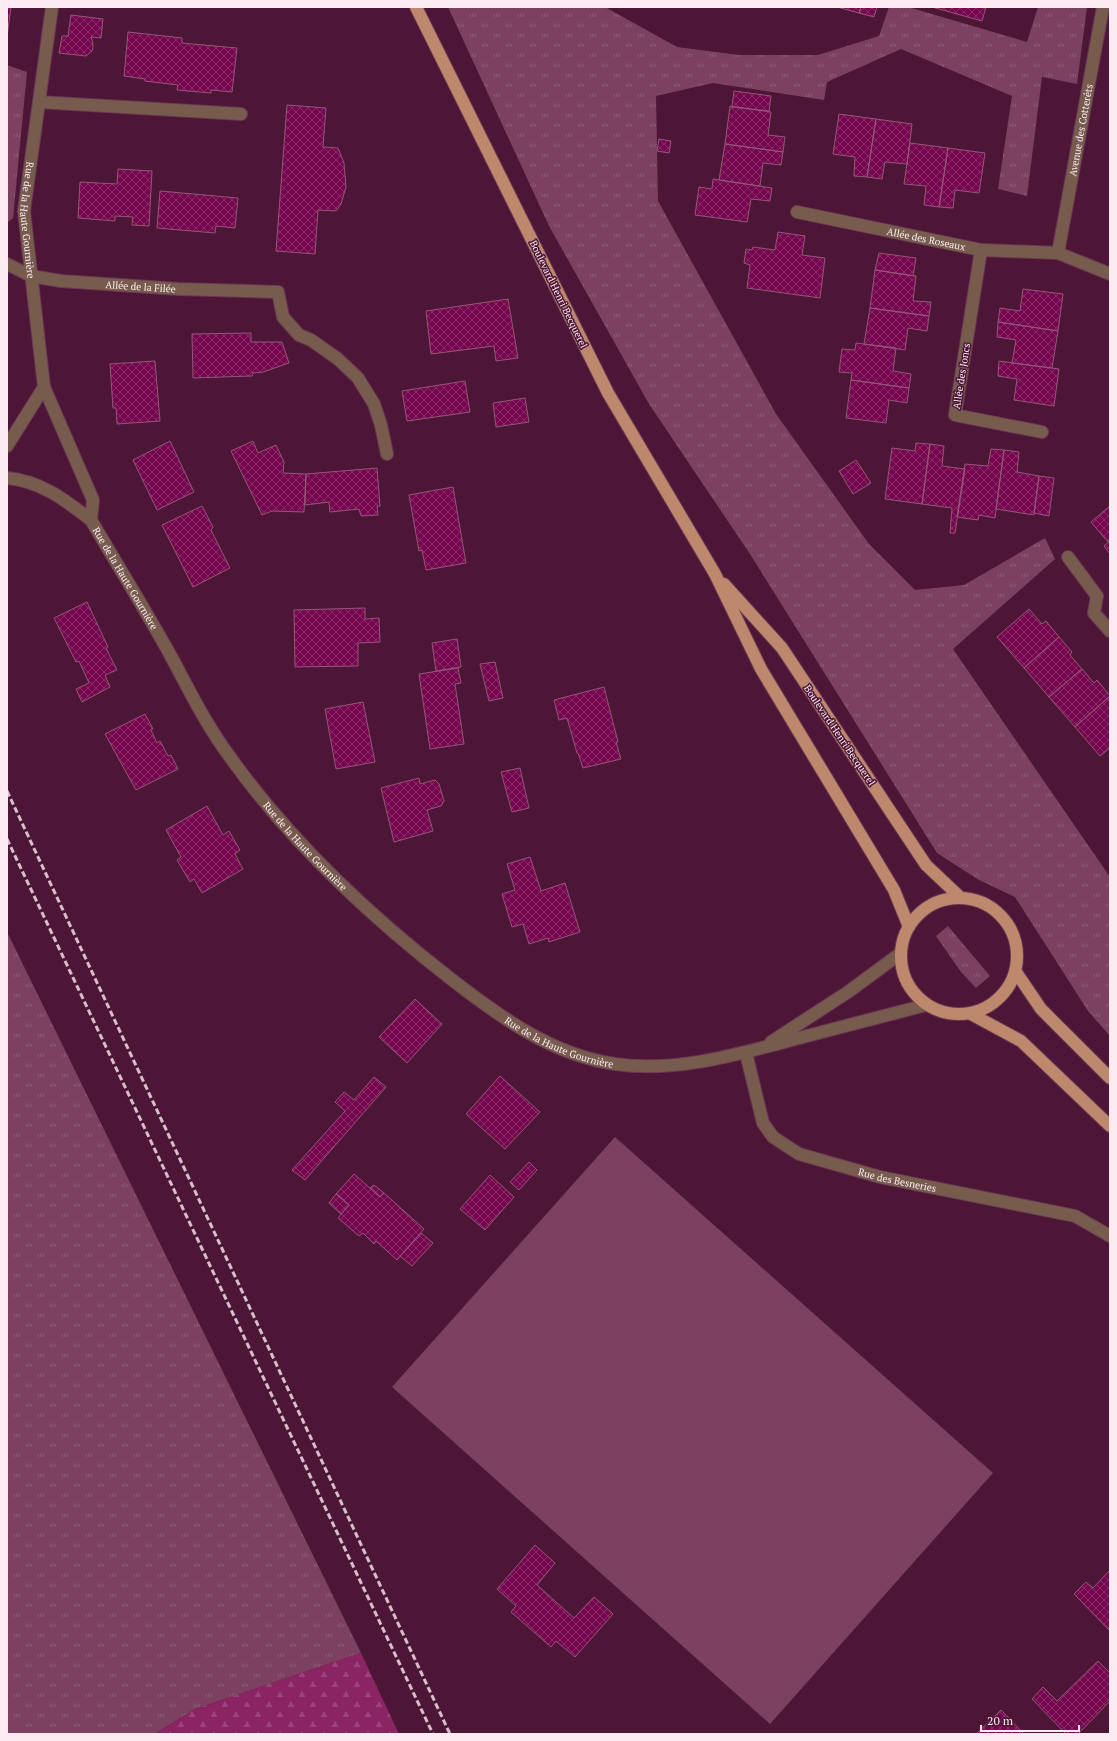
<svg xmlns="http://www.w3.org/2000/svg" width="1117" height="1741" font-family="'PT Serif',serif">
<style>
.grass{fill:url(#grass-tufts)}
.forest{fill:url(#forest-firs)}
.park{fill:#7c4060}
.building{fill:url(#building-cross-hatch);stroke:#945677}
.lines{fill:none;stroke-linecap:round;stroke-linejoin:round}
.minor-casing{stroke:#693854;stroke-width:14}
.major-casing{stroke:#693854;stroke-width:14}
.minor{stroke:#775c4e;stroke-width:12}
.major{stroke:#be886c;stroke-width:12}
.rail{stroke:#d6beca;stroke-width:3;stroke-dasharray:6 3;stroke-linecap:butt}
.labels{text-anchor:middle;stroke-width:3;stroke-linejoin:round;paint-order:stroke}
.street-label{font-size:10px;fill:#faebf2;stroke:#4d1636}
</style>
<defs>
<pattern id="grass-tufts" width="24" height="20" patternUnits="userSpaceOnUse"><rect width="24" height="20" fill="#7c4060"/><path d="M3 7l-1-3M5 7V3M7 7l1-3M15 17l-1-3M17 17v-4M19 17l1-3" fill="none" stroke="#905c77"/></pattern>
<pattern id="forest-firs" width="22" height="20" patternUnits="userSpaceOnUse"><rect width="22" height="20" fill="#8b2463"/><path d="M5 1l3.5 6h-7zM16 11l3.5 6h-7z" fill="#9c447a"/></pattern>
<pattern id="building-cross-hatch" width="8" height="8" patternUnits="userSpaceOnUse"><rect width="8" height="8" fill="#75074f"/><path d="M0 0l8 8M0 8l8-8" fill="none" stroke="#8a2b69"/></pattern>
</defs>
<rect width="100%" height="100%" fill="#4d1636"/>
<path class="grass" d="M448,7H605L677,47L739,55H818L879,36L889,7H908L1027,42L1038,7H1087L1077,84L1042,77L1027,196L998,189L1012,96L901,49L827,82L824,100L713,83L656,96L658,201L776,414L869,544L915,590L964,585L1045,538L1055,559L953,649L1110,877V1036L1088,1011L1015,897L979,880L937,853L750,554L649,404L549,226Z
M7,65L27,72L13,218L7,223Z
M948,926L990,976L976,988L961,972L936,936Z
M7,934H8L361,1653L195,1709L155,1734H7Z"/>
<path class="forest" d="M361,1653L399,1734H155L195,1709Z"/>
<path class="park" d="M615,1137L993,1473L770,1724L392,1387Z"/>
<path class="building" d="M7,7H11L7,37Z
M837,7H861L859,13Z
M861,7H877L874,17L859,13Z
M932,7H986L982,21Z
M71,15L103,19L101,38L91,37L93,43V47L92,51L86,56L59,53L62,36H68Z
M128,32L182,38V43L237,48L232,92L211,90V93L177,90L178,85L145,81V79L124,76Z
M734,91L771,96L769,111L732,107Z
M287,105L326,108L323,147L338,148L344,163L346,187L341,204L336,211L318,210L315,254L276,251Z
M730,106L771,112L768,135L785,137L783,152L725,144Z
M839,114L876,119L867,177L854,176L855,157L833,154Z
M876,119L912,124L907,164L885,162L882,179L867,177Z
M659,139L671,141L669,153L657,151Z
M910,143L948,148L939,207L924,205L926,186L904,184Z
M725,144L783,152L781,165L763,163L760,186L719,180Z
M948,148L985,153L979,193L955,190L953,208L939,207Z
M118,169L152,171L149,226L132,225L133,217L115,216V221L78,218L80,182L117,184Z
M713,179L772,188L770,201L751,199L747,222L695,215L699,187L712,189Z
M160,191L238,198L235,228L216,226L215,233L157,228Z
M778,232L805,236L802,255L825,258L820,298L747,288L750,265L744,263L746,249L752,250L753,247L775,250Z
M879,253L916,258L913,276L875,270Z
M875,270L916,276L913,301L931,302L929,316L870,308Z
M1023,289L1063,294L1058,331L998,322L1000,308L1020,311Z
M508,299L518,358L496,361L494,346L431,354L426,311Z
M870,308L929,316L927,331L908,328L905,350L864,344Z
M998,322L1058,331L1052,368L1012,363L1016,340L997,337Z
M251,333V342H282L289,363L263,372L253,373L252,376L193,378L192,334Z
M856,343L896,348L893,371L911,374L909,388L851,380L852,373L839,372L842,349L855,350Z
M155,361L160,421L117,424L116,408H113L110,364Z
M999,361L1059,369L1054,406L1014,400L1017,379L998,376Z
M851,380L909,388L907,403L889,400L886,423L846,418Z
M465,381L470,412L407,421L402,391Z
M525,398L529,422L496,427L493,403Z
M170,441L194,492L157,510L133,460Z
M253,441L258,453L276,445L284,462L283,473L306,474L304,512L272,511L262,515L231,451Z
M916,443L930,444L922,504L885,499L892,448L915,451Z
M930,444L944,446L942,466L965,469L955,533H950L952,508L922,504Z
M991,449L1004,450L995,518L979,515L978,520L957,517L965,464L988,466Z
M1004,450L1019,452L1017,472L1039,476L1034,515L996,509Z
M856,460L871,483L853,494L839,471Z
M377,468L380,506H377L378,515L361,516L359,509L330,512L329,502L305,505L306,474Z
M1039,476L1054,478L1049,516L1034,513Z
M453,487L466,563L426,570L422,550L419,551L409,495Z
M202,506L213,527L211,530L230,568L193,587L162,525Z
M1110,506V541L1108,542L1091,522Z
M1110,541V554L1104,546Z
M87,602L108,647L106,648L117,670L105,675L110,687L82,702L76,689L89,683L79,661L76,662L54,618Z
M365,608V619L379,618L380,642L358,643V666L295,667L294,610Z
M1029,609L1042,624L1046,621L1059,637L1024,668L997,637Z
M1059,637L1072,652L1070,655L1082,669L1049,697L1024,668Z
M457,639L461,667L436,671L432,643Z
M495,662L503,698L489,701L480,664Z
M458,668L461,683L455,684L464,744L430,749L419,674Z
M1082,669L1094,683L1097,680L1110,696L1075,727L1049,697Z
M604,687L618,742H616L621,759L583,768L578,753H577L567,718L559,720L554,700Z
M1110,696V748L1100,756L1075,727Z
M363,702L375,762L336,769L325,709Z
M145,714L153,729L151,730L157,743L160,741L168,756L171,755L178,769L136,790L105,734Z
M520,768L529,808L512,812L501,772Z
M419,778L420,784L435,780L439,784L444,801L441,806L427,810L433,831L394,842L381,788Z
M207,806L223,835L229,831L240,850L235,854L243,869L202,893L194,879L190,882L177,860L181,857L166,830Z
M530,857L541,891L565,883L580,932L549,942L548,938L529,944L523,924L512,927L502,894L515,890L507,864Z
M415,999L442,1024L407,1063L379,1037Z
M500,1076L540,1112L505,1149L466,1114Z
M374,1077L386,1087L305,1180L292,1170L345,1111L335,1102L344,1092L354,1100Z
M529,1162L537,1170L519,1190L510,1182Z
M354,1174L380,1197L384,1193L424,1229L397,1260L376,1241L374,1244L363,1233L359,1236L338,1218L349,1205L336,1194Z
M490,1175L514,1197L485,1230L460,1209Z
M374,1185L384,1193L380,1197L370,1188Z
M336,1194L349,1205L341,1214L329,1203Z
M421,1233L433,1243L412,1266L400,1256Z
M535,1545L555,1563L537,1585L574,1618L594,1597L613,1614L575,1657L556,1641L551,1647L511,1612L516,1606L497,1589Z
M1110,1570V1631L1074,1594L1086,1582L1093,1588Z
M1098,1661L1110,1673V1701L1078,1734H1066L1032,1699L1043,1687L1057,1701Z
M1001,1710L1024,1734H976Z"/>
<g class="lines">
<defs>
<g id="minor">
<path id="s1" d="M52,7L24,211L44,387L93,500L91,520C118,566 146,611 172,658C190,692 207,726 230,757C290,841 370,916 451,979C500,1017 552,1055 615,1064C677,1073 739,1054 799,1038C841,1027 884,1016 926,1005"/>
<path d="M39,102L241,114"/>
<path id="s2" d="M797,212L981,250L1058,253L1110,274"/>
<path d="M981,250L955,415L1042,432"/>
<path id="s3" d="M1058,253L1103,7"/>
<path id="s4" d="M7,264L31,276L61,281L179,289L278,292L283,317L299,335L311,340L338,359L358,378L374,404L381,425L387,454"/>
<path d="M7,446L44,387"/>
<path d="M7,478C41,481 65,500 91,520"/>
<path d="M1068,557L1097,596L1094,613L1110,631"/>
<path d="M771,1042L848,992L901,953"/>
<path id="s5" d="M746,1053L763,1123L773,1137L799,1154L880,1177L1075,1216L1110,1236"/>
</g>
<path id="major" d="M416,7L608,393L715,574L761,669L894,890L909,927
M724,584L782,648L926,865L961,898
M901 956a58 58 0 1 1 116 0a58 58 0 1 1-116 0Z
M1016,972L1041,1009L1110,1078
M971,1014L1021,1041L1110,1126"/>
</defs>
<use href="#minor" class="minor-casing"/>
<use href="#major" class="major-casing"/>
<use href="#minor" class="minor"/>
<use href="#major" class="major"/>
<path class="rail" d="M7,791L450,1734
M7,839L433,1734"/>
</g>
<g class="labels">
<g class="street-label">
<text dy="4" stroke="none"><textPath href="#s3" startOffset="125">Avenue des Cotterêts</textPath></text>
<text dy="4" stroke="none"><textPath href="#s1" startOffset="215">Rue de la Haute Gournière</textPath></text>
<text dy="4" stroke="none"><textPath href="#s2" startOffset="132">Allée des Roseaux</textPath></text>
<text dy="4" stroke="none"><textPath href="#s4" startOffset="137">Allée de la Filée</textPath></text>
<text transform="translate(559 294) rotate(64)" y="4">Boulevard Henri Becquerel</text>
<text transform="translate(961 376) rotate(-81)" y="4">Allée des Joncs</text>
<text dy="4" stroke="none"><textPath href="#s1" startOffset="594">Rue de la Haute Gournière</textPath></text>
<text transform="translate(840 735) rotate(56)" y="4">Boulevard Henri Becquerel</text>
<text dy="4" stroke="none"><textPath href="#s1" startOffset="918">Rue de la Haute Gournière</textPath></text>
<text dy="4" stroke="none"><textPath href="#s1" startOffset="1242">Rue de la Haute Gournière</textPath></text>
<text dy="4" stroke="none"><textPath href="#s5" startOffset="222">Rue des Besneries</textPath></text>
</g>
</g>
<rect width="1117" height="1741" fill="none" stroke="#faebf2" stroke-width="16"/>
<path d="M981 1725v6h98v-6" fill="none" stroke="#faebf2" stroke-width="2"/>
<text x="987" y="1725" font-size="12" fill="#faebf2" stroke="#4d1636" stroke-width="3" paint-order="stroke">20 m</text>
</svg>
